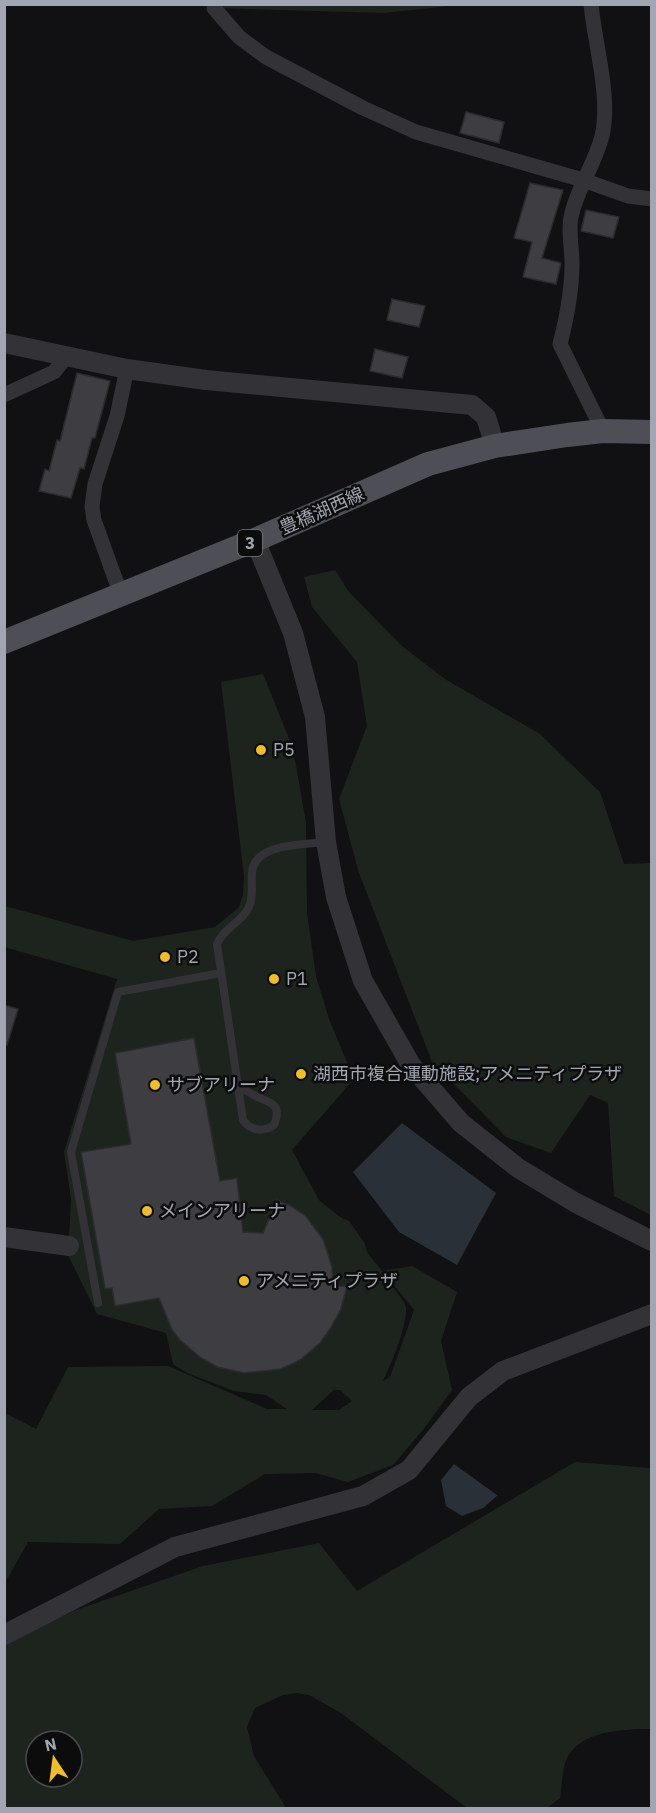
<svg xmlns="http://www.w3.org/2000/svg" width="656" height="1813" font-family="'IBM Plex Sans','Noto Sans JP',sans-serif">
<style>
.green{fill:#1d241e;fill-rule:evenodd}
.water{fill:#293037}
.building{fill:#3d3d42;stroke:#2b2b2e;stroke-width:1.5}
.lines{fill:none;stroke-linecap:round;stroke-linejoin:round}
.service{stroke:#323237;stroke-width:8}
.minor{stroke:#323237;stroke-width:15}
.tertiary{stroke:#323237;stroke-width:20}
.primary{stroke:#4e4f56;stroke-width:24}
.poi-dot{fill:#eebd2d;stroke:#0c0c0d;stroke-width:2}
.labels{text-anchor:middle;stroke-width:5;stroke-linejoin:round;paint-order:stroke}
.shield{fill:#0c0c0d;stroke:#757880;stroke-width:1.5}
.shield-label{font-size:16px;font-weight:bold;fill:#a2a6b2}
.street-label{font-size:18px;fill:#a2a6b2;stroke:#0c0c0d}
.poi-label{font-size:18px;fill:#a2a6b2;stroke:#0c0c0d;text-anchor:start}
</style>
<rect width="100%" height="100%" fill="#111012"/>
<path class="green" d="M207,5H458L384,13L214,8Z
M335,570L349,592L402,646L445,679L540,734L600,792L624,864L651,863V1215L614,1196L608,1103L590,1095L551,1153L506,1137L432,1062L358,870L339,799L367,726L357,662L312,607L304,577Z
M263,674L288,736L296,765L306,823L307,913L316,976L329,1019L354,1079L292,1150L319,1200L340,1217L349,1221L364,1242L368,1254L382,1271L412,1266L457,1292L441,1341L452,1390L423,1430L393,1465L348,1482L316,1473L265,1474L212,1506L159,1509L120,1544L28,1542L5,1583V1413L36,1429L68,1367L168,1366L267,1409H287L266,1395L234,1391L187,1373L173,1364L166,1333L97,1314L68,1255L71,1199L64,1152L117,979L4,947L5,906L133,941L215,927L239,907L243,895L244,877L221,682ZM383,1272L414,1310L390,1377L383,1381C390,1367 411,1318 405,1304C399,1293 388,1283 383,1272ZM334,1390H340L352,1401L339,1410H312Z
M575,1462L651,1468V1729C623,1729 580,1730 566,1760C562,1771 562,1787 560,1798L547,1808H467L341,1713L309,1695L297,1693L283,1695L255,1708L247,1727L254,1756L286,1808H5L4,1647L11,1640L76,1610L203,1566L319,1543L357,1591ZM36,1741H72V1777H36Z"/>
<path class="water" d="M402,1123L496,1193L457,1265L399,1232L353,1172Z
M454,1464L497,1495H498L483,1508L462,1516L446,1506L441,1480Z"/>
<path class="building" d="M466,112L504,122L499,143L460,133Z
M530,183L563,190L542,258L561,263L556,284L523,277L532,242L514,238Z
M586,210L619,217L613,238L581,231Z
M392,299L425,306L419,327L387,320Z
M375,349L408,357L402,378L370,371Z
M77,373L110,381L95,438H92L84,469L80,468L71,498L39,491L45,469L49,471L57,440L60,441Z
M4,1005L18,1009L7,1045L4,1044Z
M194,1038L220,1181L237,1178L243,1232L263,1233L277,1200L291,1206L305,1215L323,1239L332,1267L333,1286H347L341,1309L330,1329L320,1343L300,1360L281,1369L244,1373L217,1367L201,1358L180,1340L172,1330L159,1298L115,1306L112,1288L105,1289L81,1152L131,1144L115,1053Z"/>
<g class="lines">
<path class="service" d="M240,1087C246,1090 251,1094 257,1097C273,1103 282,1106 274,1125C264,1132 250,1131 243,1120L217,944C224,928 240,923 248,909C254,897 251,885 252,872C255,843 303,845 325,842
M98,1303L71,1152L118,992L221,973"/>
<path class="minor" d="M591,4C595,46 611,97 602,136C595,164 577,188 571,217C568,231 572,248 572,263C572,291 567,317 560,344L603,431
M214,8L239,37L266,57L363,108L416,132L583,180L628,196L652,199
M4,395L54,372L66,357
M121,595L94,520L92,506L95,484L117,416L127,369"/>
<path class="tertiary" d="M4,343L127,369L206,380L472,405L486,417L495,446
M255,540L293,633L315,717L326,842L336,897L363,981L411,1065L461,1123L518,1168L576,1203L652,1241
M4,1237L69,1246
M4,1635L175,1547L363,1496L409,1470L469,1397L503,1371L652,1314"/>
<path class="primary" d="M4,642L255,540L428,464L495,446L567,435L603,431L652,432"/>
</g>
<g class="poi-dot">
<circle cx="261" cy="750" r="6"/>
<circle cx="165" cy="957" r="6"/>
<circle cx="274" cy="979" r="6"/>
<circle cx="301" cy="1074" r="6"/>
<circle cx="155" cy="1085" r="6"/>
<circle cx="147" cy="1211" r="6"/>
<circle cx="244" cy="1281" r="6"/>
</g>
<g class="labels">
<rect class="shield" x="238" y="530" width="24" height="26" rx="4.5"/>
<g class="shield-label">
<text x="250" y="549">3</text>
</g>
<g class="street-label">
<text transform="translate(322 511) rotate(-24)" y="6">豊橋湖西線</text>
</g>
<g class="poi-label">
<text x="273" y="756">P5</text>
<text x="177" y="963">P2</text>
<text x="286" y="985">P1</text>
<text x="313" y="1080">湖西市複合運動施設;アメニティプラザ</text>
<text x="167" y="1091">サブアリーナ</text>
<text x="159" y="1217">メインアリーナ</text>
<text x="256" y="1287">アメニティプラザ</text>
</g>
</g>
<rect width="656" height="1813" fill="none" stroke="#a2a6b2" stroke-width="12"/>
<g transform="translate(54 1759) rotate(347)"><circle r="28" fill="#0c0c0d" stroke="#484a4f" stroke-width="1.5"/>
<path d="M0-4.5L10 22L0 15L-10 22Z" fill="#eebd2d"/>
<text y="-9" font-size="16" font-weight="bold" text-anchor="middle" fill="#a2a6b2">N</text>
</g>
</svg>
